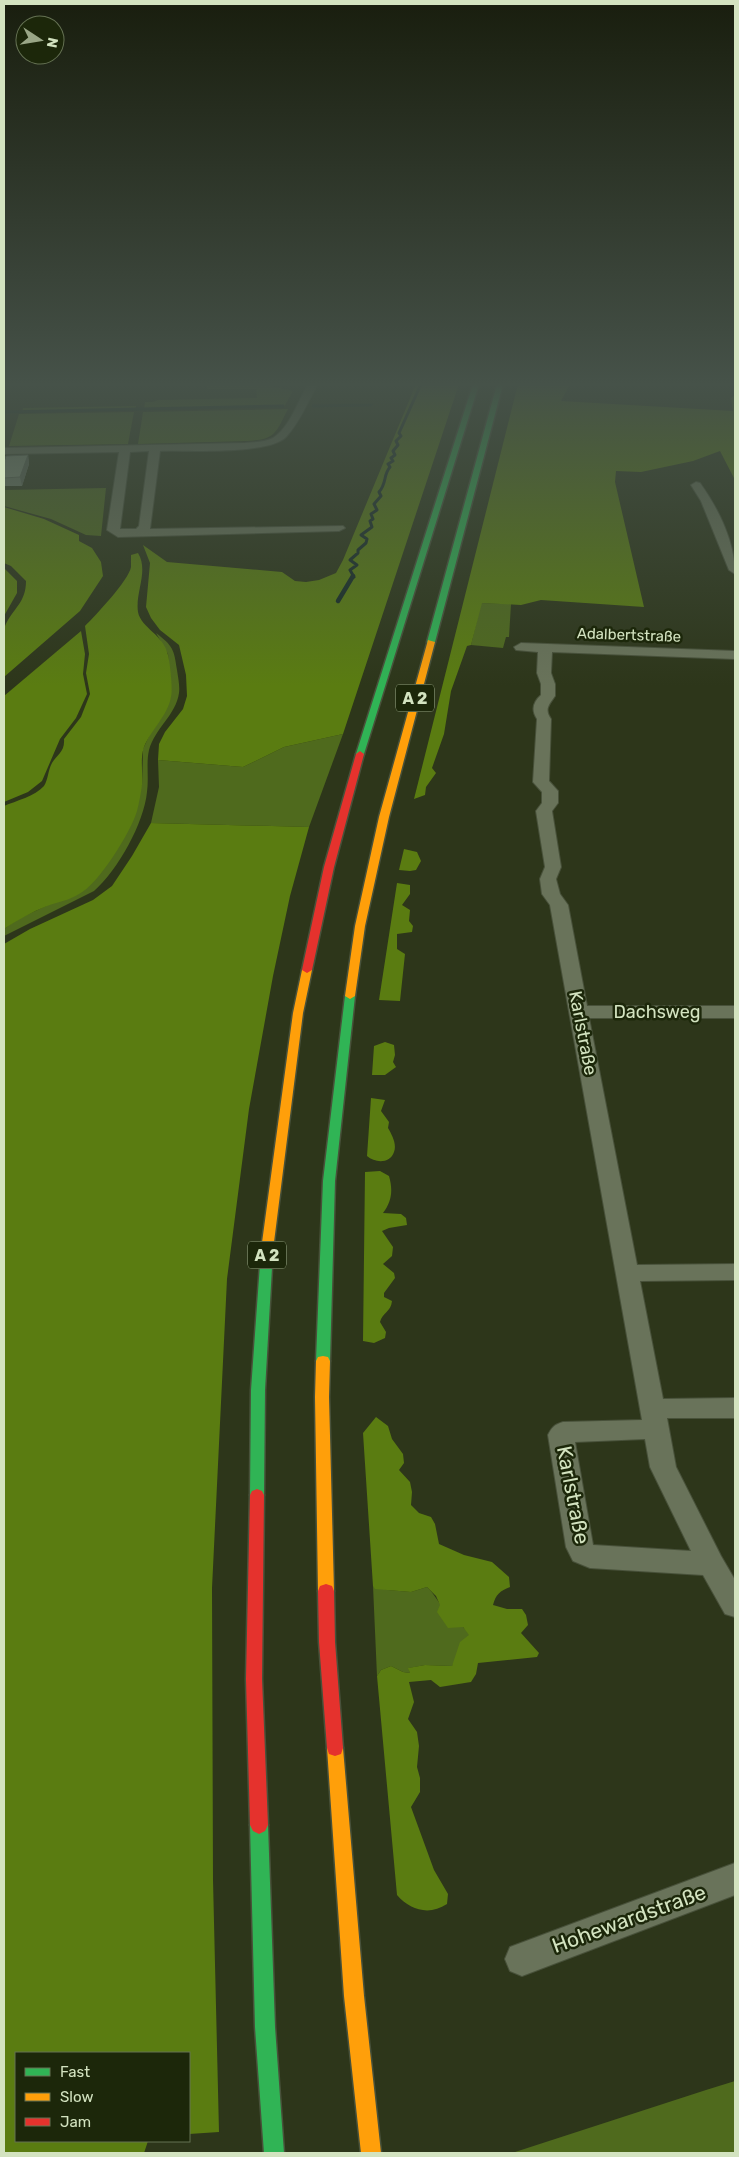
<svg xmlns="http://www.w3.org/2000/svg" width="739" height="2157" font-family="Rubik,sans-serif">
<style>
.green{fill:#4f6a1d}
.forest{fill:#5a7c11}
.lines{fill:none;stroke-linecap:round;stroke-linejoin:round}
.stream-far1{stroke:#172c27;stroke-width:3}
.stream{stroke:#172c27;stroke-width:4.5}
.street-casing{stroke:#48513a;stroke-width:2}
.fast-casing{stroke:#48513a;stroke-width:3}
.slow-casing{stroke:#48513a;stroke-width:3}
.jam-casing{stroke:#48513a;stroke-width:3}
.street{fill:#69735a;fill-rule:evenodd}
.fast{fill:#30b455;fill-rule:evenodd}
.slow{fill:#ff9f0a;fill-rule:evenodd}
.jam{fill:#e5322d;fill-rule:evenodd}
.wall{fill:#707e6a}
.shaded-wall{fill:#5b6656}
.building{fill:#82927b;stroke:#5b6656}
.labels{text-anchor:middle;stroke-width:5;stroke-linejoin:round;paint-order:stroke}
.far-street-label{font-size:15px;fill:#d3e3c0;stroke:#1c270a}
.shield{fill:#1c270a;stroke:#9cab89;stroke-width:1}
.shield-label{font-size:16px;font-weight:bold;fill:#d3e3c0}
.street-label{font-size:18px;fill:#d3e3c0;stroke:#1c270a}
.near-street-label{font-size:21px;fill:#d3e3c0;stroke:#1c270a}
</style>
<rect width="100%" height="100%" fill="#2d361a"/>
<path class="green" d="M207,384H261L293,391L284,407L144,410L145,402H153L158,400L257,398L256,389H207Z
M136,406L135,410L22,412L23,408Z
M288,409C276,432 276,440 247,441L138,444L143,412Z
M134,412L128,444L9,446L19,414Z
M106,488L101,536L86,535L51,519L4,506V490Z
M481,603L511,604L509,637H506L503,648L471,645Z
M156,633C173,646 174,649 177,670C178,677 180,686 179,693C176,715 155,728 149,750C146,763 149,778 147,792C144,823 118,870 94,891L4,936V929L18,919L46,906L142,785L143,749L150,734L161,718L171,696L168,654Z
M343,734L309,827L151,823L159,787L158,760L243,767L284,747Z
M373,1586L388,1590L411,1592L427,1587C435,1595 436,1599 442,1606C450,1617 462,1624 470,1635L452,1666L425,1665L409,1668L410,1673L403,1672L391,1666L381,1670L377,1676Z
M735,2081V2153H512L706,2090Z"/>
<path class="forest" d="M416,384H459L343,734L284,747L243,767L158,760L159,744L165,732L183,709L187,696L186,675L179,645L160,630L151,618L146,607L150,563L143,545L167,562L282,572L295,581L306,582L319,580L336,573L343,560Z
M518,384H570L561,401L733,411L731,398L735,395V480L720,451L693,461L641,472L616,471L615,482L644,607L541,600L521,605L482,603L471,645L467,646L451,691L444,734L432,768L436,773L426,787L425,795L414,799Z
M4,507L44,519L79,535V541L92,548L101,562L103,576L80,611L4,677C4,667 1,633 5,626C13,608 26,603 26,581L11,566L4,563Z
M138,553C149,571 135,592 138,612C141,628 164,635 168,655C170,663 173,689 171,697C168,715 151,730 144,747C140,758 143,773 142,785C141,793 139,803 137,811C131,832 98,885 79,894C70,900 58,902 47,906C32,912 17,920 4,929V806C16,801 35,796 44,786C48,780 48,770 52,763C57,754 65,752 64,739L81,717L90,694L86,673L89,654L85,626C95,616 129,580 131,567C131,563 131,558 131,555Z
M4,568L17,581V593L4,616Z
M81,631L85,654L83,674L87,694L76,718L60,739L42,781L28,792L4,802V696Z
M151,823L309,827L290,896L273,976L249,1109L227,1279L212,1588L213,1880L219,2132L189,2134V2053H16V2141H148L144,2153H4V944L30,929L93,900L112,886L132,856Z
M404,849L417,852L421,861L416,870L410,871L399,870Z
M397,883L410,885V894L402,905L410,910L409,921L413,926L412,932L397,934V949L405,954L400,1001L379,1000Z
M385,1042L394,1045L395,1055L393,1062L396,1067L385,1075H372L374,1046Z
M371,1098L385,1100L381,1111L389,1122L388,1128C392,1135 397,1144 394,1152C390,1164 375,1163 367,1156Z
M380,1171L389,1176C393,1190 392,1201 383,1213L401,1214L406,1218L407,1225L389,1228L382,1231L393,1247L392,1256L383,1264L394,1273L395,1278L384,1293V1297L392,1301C391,1312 382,1313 380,1322L386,1332L385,1338L374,1343L363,1341L365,1172Z
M376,1417L388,1426L392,1439L403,1454L404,1463L399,1470L410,1482L412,1492L411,1505L419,1513L431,1517L435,1524L439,1544L464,1555L492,1562L509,1577L510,1587C500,1591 496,1594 493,1605L507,1609H522L526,1615L528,1625L521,1633L539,1653L537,1657L478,1663L476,1674L471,1682L440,1687L431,1680L409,1682L414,1702L408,1719L417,1732L419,1746L417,1767L420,1778V1792L411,1807L434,1870L448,1894L447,1904C429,1916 410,1910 397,1895L377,1676L381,1670L391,1666L403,1672L410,1673L408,1668L425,1665L452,1666L460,1642L469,1635L463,1627L448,1628L437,1612L440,1605L436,1596L427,1587L411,1592L375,1589L373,1586L363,1433Z"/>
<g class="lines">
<path class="stream-far1" d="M313,406L371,405
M4,412L283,406
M354,577L350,570L357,565L350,560L358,553V550L366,543L367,539L361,535L372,527L370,521L373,519L371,514L377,510L374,504L381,496L379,492C387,483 383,475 390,467L388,464L393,461L391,458L395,455L393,451L398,445L396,441L401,436L399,433L421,384"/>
<path class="stream" d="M338,601L353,576"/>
<defs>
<path id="street" d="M308,384H318C308,401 300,422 286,437C268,455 187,450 160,451L150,529L343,526L345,528L339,531L118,537L107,530L119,452L4,454V448L245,443C254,442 265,442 273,438C290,427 298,401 308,384ZM149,451L139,526L136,529H120L130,452Z
M696,482L700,483C718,508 735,542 735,574L729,570L701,501L691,485Z
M521,643L735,651V659L552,652L551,673L555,684V696C549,705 544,709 551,719L549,781L558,791V803L552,811L561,867L556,879L560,894L568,905L587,1006H735V1018H589L637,1265L735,1264V1280L640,1281L663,1399L735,1398V1418H667L676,1467L721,1556L735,1580V1617L725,1614L703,1575L590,1568L573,1561L566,1547L548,1435C552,1427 554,1425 563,1422L642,1420L550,905L542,894L540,879L545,867L536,811L542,803V792L533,782L537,719C531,710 533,702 541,695V684L537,673L538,652L516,650L514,647ZM645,1439L650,1467L691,1551L593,1545L575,1442Z
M735,1863V1895L522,1976L510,1971L505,1959L510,1947Z"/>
<path id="fast" d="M473,384H479L364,754L363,756H357L356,754Z
M497,384H503L435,642L428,644L427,642Z
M350,993L355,996L335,1181L330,1361L328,1365L323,1366L318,1365L316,1361L323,1181L345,996Z
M267,1246L271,1247L273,1250L265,1390L264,1495L262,1499L257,1501L252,1499L250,1495L251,1390L261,1250L263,1247Z
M259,1816L265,1819L268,1825L275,2027L284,2153H264L255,2027L250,1825L253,1819Z"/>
<path id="slow" d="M428,640L435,642L389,817L365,926L355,996L350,999L345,996L355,926L379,817Z
M307,967L312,970L303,1013L273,1250L271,1253H263L261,1250L293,1013L302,970Z
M323,1356L328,1357L330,1361L329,1397L334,1591L332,1596L326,1598L320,1596L318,1591L315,1397L316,1361L318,1357Z
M335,1740L341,1742L343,1748L364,1996L381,2153H361L344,1996L327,1748L329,1742Z"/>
<path id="jam" d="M360,751L364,754L334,867L312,970L307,973L302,970L324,867L356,754Z
M257,1489L262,1491L264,1495L262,1679L268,1825L265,1831L259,1834L253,1831L250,1825L246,1679L250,1495L252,1491Z
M326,1584L332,1586L334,1591L335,1642L343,1748L341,1754L335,1756L329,1754L327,1748L319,1642L318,1591L320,1586Z"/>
</defs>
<use href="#street" class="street-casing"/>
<use href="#fast" class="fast-casing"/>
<use href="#slow" class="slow-casing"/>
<use href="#jam" class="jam-casing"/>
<use href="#street" class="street"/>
<use href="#fast" class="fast"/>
<use href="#slow" class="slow"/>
<use href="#jam" class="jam"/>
</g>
<path class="wall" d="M28,455L29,464L22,486H4V462Z"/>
<path class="shaded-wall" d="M28,455L29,464L22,486L20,477Z"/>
<path class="building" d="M28,455L20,477L4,478V462L6,456Z"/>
<linearGradient id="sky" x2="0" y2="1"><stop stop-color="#191e0e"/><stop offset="0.56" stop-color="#465249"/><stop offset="1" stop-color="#465249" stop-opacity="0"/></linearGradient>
<rect width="739" height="686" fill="url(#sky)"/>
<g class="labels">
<g class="far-street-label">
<text transform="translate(629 635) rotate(2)" y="5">Adalbertstraße</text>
</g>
<g class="shield">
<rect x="396" y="684.5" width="38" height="27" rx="4"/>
<rect x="248" y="1241.5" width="38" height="27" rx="4"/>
</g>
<g class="shield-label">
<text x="415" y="704">A 2</text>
<text x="267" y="1261">A 2</text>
</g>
<g class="street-label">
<text x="657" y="1018">Dachsweg</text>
<text transform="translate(583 1033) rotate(79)" y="6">Karlstraße</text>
</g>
<g class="near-street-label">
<text transform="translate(573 1495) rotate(79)" y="7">Karlstraße</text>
<text transform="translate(629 1919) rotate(-20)" y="7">Hohewardstraße</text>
</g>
</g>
<rect width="739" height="2157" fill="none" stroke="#d3e3c0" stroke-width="10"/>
<rect x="15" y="2052" width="175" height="90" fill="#1c270a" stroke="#657253"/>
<rect x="25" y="2068" width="25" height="8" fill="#30b455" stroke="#657253"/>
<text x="60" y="2077" font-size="15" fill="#d3e3c0">Fast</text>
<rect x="25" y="2093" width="25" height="8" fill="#ff9f0a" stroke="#657253"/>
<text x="60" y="2102" font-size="15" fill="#d3e3c0">Slow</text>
<rect x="25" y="2118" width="25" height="8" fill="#e5322d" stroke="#657253"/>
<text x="60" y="2127" font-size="15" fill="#d3e3c0">Jam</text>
<g transform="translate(40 40) rotate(102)"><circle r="24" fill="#1c270a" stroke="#657253"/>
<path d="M0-4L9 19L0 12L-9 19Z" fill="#99a686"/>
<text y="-8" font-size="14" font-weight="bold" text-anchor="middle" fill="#d3e3c0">N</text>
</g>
</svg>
